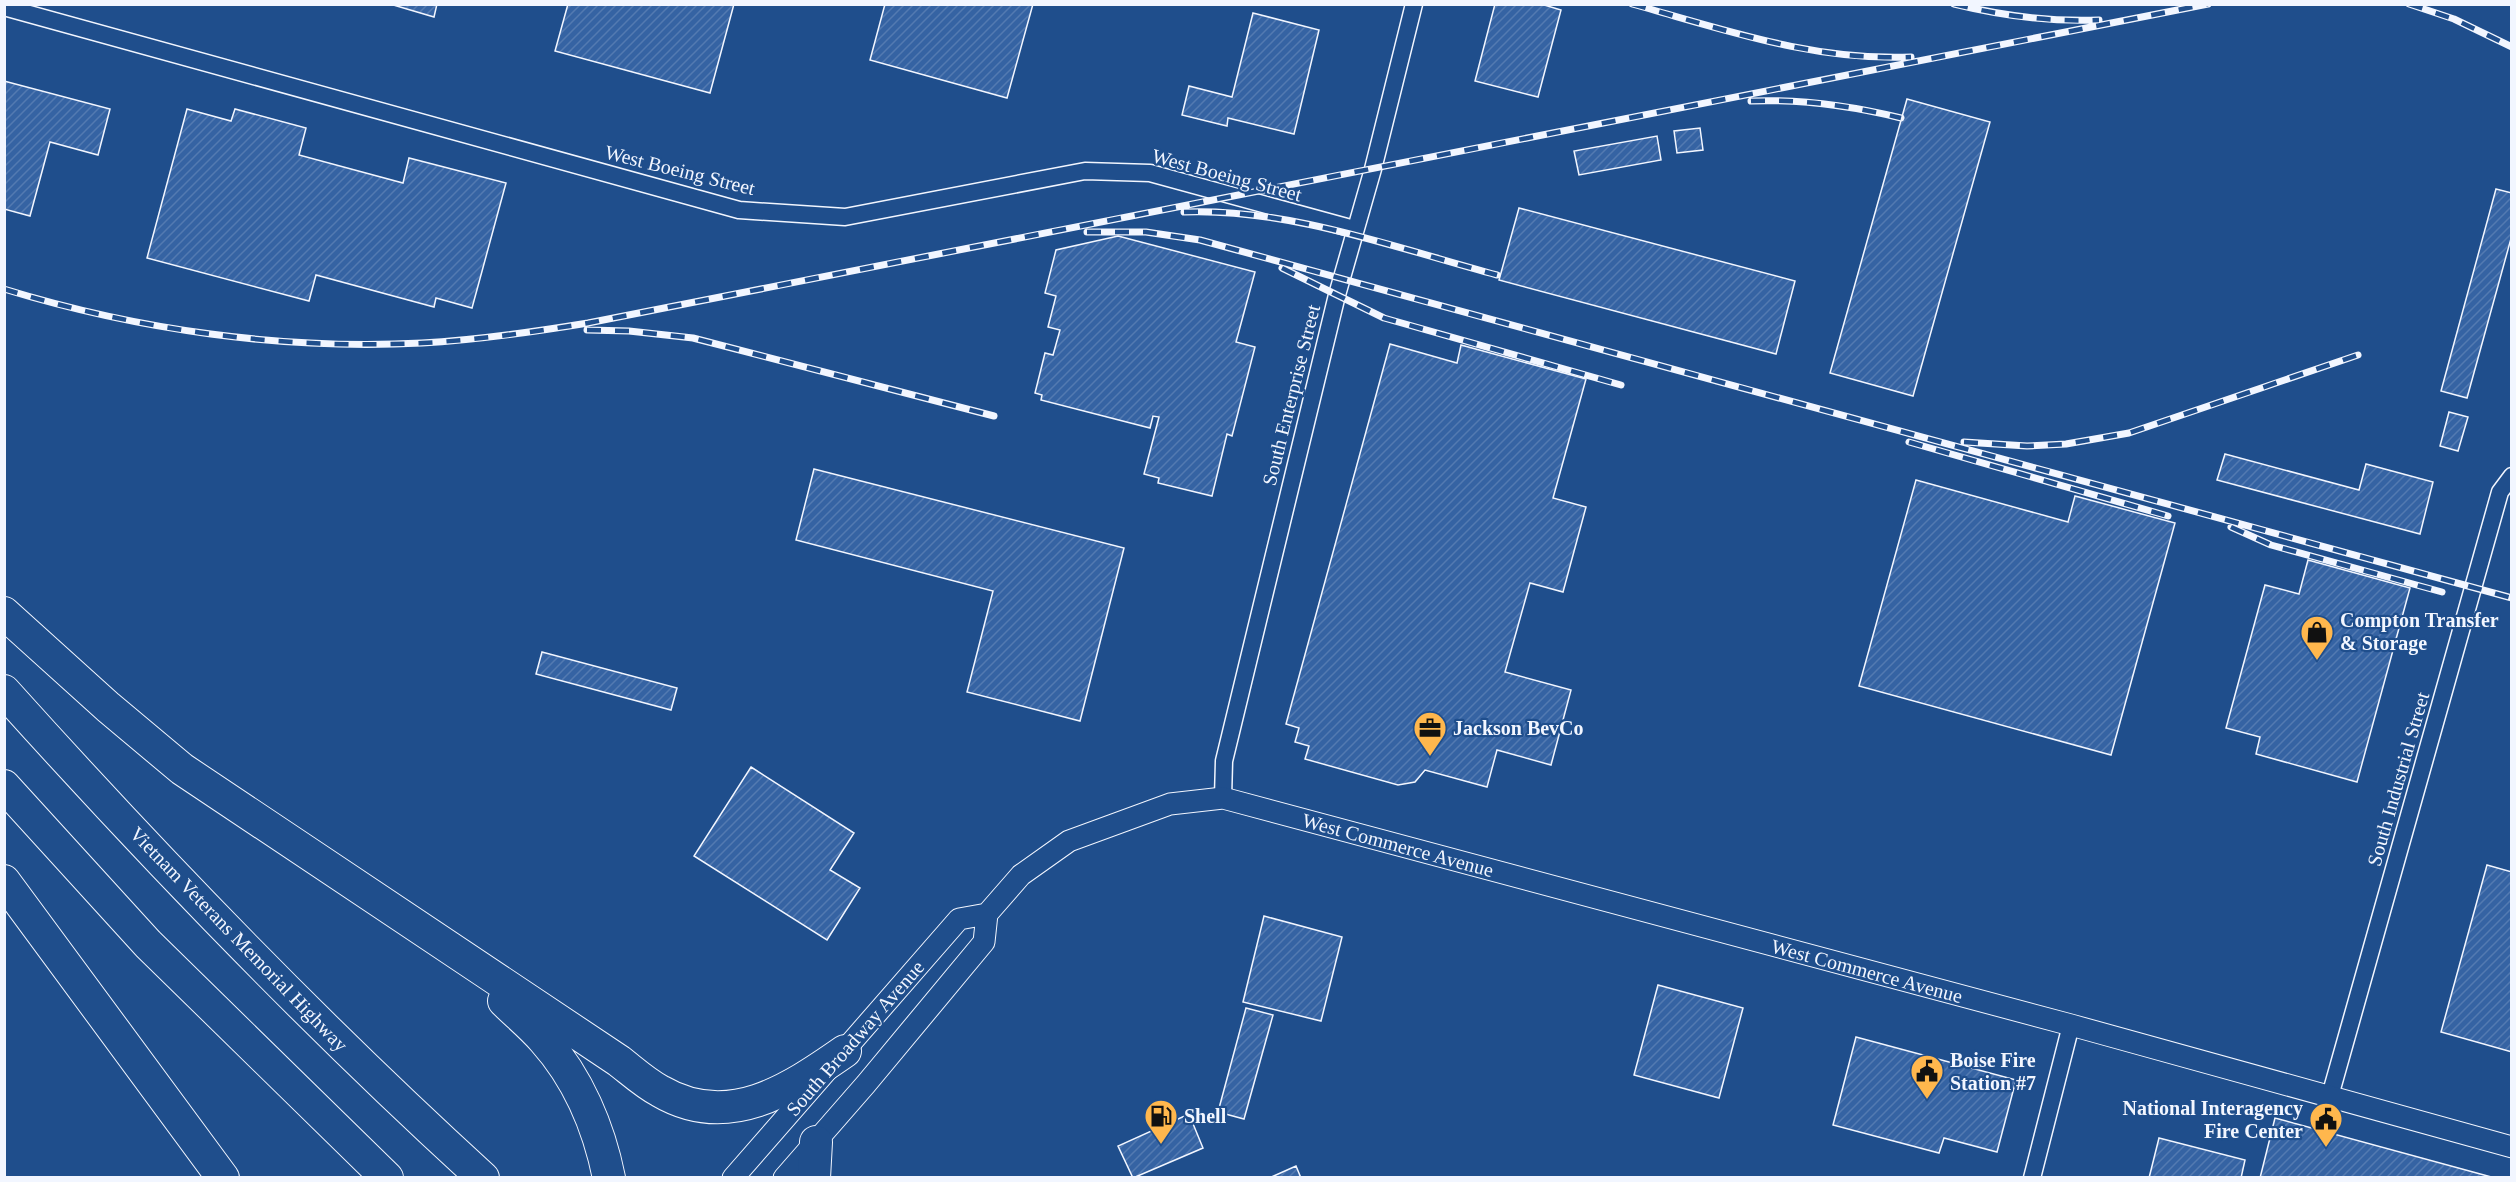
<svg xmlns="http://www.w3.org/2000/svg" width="2516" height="1182" font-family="Georgia,serif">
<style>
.building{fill:url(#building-hatch);stroke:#f2f6ff;stroke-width:1.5}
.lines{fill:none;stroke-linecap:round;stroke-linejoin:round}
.minor-casing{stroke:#f2f6ff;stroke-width:19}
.tertiary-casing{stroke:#f2f6ff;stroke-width:23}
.motorway-casing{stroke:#f2f6ff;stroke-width:34}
.minor{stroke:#1f4e8c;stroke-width:16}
.tertiary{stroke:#1f4e8c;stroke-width:21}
.motorway{stroke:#1f4e8c;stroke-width:32}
.rail-casing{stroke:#f2f6ff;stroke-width:7}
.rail{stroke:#1f4e8c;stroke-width:4.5;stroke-dasharray:14;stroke-linecap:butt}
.labels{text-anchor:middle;stroke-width:4.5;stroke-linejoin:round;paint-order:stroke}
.street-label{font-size:20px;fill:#f2f6ff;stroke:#1f4e8c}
.poi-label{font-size:20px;font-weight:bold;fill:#f2f6ff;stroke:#1f4e8c;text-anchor:start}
</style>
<defs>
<pattern id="building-hatch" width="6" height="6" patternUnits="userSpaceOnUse" patternTransform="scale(1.5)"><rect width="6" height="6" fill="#3563a3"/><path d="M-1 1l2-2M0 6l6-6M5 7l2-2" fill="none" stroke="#537ab1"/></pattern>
</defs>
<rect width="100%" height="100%" fill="#1f4e8c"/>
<path class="building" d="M390,4H437L434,17Z
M568,4H734L710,93L555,51Z
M885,4H1033L1007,98L870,60Z
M1495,4H1541L1561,10L1538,97L1475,81Z
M1253,13L1319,30L1294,134L1228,118L1227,126L1182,115L1189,86L1232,97Z
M4,81L110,109L98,155L50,142L30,216L4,209Z
M1907,99L1990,122L1913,396L1830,373Z
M187,109L231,121L235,109L306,128L299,155L403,183L409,158L506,183L472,308L436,298L434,307L316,275L309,301L147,258Z
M1700,128L1703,150L1677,153L1674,131Z
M1657,136L1661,160L1579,175L1574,151Z
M2496,189L2512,193V235L2467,398L2441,391Z
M1519,208L1795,281L1776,354L1499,280Z
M1118,236L1255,272L1236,342L1255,347L1232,436L1227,434L1212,496L1158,483L1159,478L1144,474L1159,417L1153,416L1150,428L1041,400L1042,395L1035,393L1045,353L1053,355L1060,330L1048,327L1056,296L1045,293L1056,250Z
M1390,344L1457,363L1461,345L1586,379L1553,498L1586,507L1563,592L1530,583L1505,672L1571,690L1551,765L1497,750L1487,787L1425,770L1415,782L1398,785L1305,759L1309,746L1295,742L1299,728L1286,724Z
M2449,412L2468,417L2458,451L2440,446Z
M2225,454L2359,490L2366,464L2433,482L2420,534L2217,480Z
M814,469L1124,548L1080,721L967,692L993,591L796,540Z
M1916,480L2068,522L2075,496L2175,523L2111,755L1859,686Z
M2308,560L2410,588L2357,782L2256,754L2260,737L2226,728L2265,585L2299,594Z
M542,652L677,688L671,710L536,674Z
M751,767L854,833L830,870L860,888L827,940L694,856Z
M2487,865L2512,872V1052L2441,1032Z
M1264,916L1342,937L1321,1021L1243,1002Z
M1658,985L1743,1008L1719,1098L1634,1075Z
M1246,1008L1273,1015L1244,1119L1218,1112Z
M1856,1037L2016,1080L1997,1152L1944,1138L1939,1153L1833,1125Z
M1189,1114L1203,1148L1133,1178L1118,1146Z
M2275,1118L2495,1178H2260Z
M2159,1138L2245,1160L2241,1178H2149Z
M1296,1166L1301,1178H1269Z"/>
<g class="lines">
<defs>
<path id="minor" d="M4,7L739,210L845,217L1085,171L1150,173L1354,229
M1223,798L1224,761L1337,295L1373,169L1414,4
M2330,1096L2500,492L2512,476
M2032,1178L2071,1025"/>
<path id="tertiary" d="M733,1178L959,919L987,914
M784,1178L866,1084L984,942L987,914L1021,875L1069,841L1170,804L1223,798L2071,1025L2512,1147"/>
<path id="motorway" d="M4,613L108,707L182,769L619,1061C632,1071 645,1083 660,1091C728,1131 789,1090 845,1051
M4,691C156,860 314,1024 483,1178
M4,786L148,944L387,1178
M4,881L223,1178
M504,1001C517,1014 532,1026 544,1040C578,1078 599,1128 609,1178
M814,1178L816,1142"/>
</defs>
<use href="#minor" class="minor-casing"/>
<use href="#tertiary" class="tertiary-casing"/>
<use href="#motorway" class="motorway-casing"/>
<use href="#minor" class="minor"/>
<use href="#tertiary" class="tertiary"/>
<use href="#motorway" class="motorway"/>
<defs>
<path id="rail" d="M1632,4C1726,30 1813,61 1911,57
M1954,4C2003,16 2049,22 2099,20
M2409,4L2454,19L2512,47
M1751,101C1803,99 1852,106 1901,118
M1184,212C1289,208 1396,248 1497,275
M1087,232H1146L1200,240L2512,598
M1282,268L1384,318L1621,385
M4,289C138,330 282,350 422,343C478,340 533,332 588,323L2208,4
M587,330L629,331L693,338L994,416
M1909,442L2168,516
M1964,442L2027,446L2066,444L2129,433L2358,355
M2231,527L2271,545L2442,592"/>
</defs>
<use href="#rail" class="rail-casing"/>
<use href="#rail" class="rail"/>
</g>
<defs>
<symbol id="shop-pin" viewBox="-11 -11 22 30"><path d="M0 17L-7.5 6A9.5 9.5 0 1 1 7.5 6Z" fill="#ffb74d" stroke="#1f4e8c"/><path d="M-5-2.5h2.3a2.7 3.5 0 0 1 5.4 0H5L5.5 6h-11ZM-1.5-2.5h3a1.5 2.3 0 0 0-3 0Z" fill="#111"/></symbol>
<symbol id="office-pin" viewBox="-11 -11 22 30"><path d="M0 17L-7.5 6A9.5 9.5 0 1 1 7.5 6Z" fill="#ffb74d" stroke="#1f4e8c"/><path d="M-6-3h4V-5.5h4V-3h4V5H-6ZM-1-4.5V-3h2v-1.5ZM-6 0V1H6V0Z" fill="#111"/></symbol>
<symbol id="civic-pin" viewBox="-11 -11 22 30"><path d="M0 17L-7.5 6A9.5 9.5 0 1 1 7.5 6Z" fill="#ffb74d" stroke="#1f4e8c"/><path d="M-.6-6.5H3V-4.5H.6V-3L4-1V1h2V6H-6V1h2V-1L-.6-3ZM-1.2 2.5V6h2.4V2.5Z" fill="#111"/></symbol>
<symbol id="fuel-pin" viewBox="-11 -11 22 30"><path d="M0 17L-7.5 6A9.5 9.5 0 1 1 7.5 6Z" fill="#ffb74d" stroke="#1f4e8c"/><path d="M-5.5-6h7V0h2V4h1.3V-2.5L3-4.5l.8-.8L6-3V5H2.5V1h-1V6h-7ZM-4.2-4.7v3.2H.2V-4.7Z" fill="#111"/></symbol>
</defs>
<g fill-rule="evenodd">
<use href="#shop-pin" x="2298" y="613" width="38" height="52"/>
<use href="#office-pin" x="1411" y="709" width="38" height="52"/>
<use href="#civic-pin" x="1908" y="1052" width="38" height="52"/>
<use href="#fuel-pin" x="1142" y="1097" width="38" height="52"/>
<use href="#civic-pin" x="2307" y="1100" width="38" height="52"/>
</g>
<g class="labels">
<g class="street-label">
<text transform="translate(680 170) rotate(14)" y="7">West Boeing Street</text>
<text transform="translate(1227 175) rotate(15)" y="7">West Boeing Street</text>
<text transform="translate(1291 395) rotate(-76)" y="7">South Enterprise Street</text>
<text transform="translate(2398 779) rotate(-74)" y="7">South Industrial Street</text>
<text transform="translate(1398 845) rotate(15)" y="7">West Commerce Avenue</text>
<text transform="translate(239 939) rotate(46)" y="7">Vietnam Veterans Memorial Highway</text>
<text transform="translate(1867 971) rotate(15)" y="7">West Commerce Avenue</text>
<text transform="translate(855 1038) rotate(-49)" y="7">South Broadway Avenue</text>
</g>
<g class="poi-label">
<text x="2340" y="627">Compton Transfer<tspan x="2340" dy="23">&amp; Storage</tspan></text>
<text x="1453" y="735">Jackson BevCo</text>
<text x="1950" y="1067">Boise Fire<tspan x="1950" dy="23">Station #7</tspan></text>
<text x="2303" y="1115" text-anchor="end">National Interagency<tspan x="2303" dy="23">Fire Center</tspan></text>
<text x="1184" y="1123">Shell</text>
</g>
</g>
<rect width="2516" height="1182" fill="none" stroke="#f2f6ff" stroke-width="12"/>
</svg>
